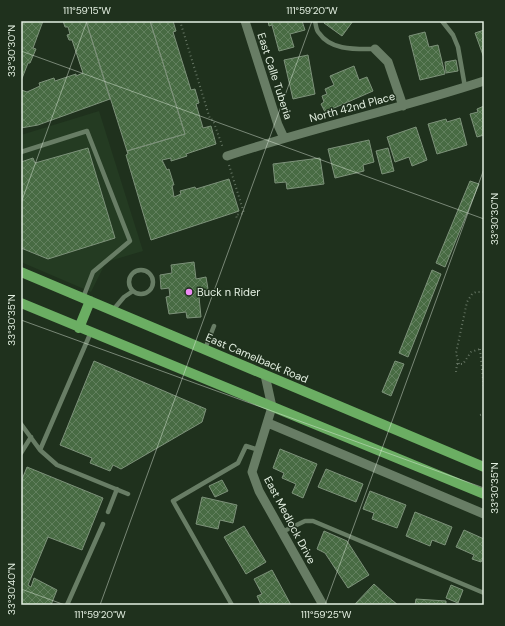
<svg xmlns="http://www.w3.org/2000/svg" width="505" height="626" font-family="'DM Sans',sans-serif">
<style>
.built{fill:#243b22}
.building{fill:url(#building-cross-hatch);stroke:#7d927a}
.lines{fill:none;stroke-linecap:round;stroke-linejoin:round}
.path{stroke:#647462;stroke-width:2;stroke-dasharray:1 3;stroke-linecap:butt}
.service{stroke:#687d65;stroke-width:4.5}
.minor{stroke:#687d65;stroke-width:9}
.primary{stroke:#6bae63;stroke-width:10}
.ticks{fill:none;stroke:#e4f0e2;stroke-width:1;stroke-opacity:0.45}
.poi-dot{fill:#f08bf6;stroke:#1f311d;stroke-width:1.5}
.labels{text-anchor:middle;stroke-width:3;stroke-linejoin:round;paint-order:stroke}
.street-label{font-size:11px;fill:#e4f0e2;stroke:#1f311d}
.poi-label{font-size:11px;fill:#e4f0e2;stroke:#1f311d;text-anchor:start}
.neatline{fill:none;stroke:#e4f0e2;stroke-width:1.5}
.ticks-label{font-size:10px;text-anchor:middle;fill:#e4f0e2}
</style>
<defs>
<pattern id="building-cross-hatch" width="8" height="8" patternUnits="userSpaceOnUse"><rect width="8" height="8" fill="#486b43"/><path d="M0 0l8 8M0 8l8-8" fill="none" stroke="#62805e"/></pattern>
</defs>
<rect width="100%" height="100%" fill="#1f311d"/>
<path class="built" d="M99,111L143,251L106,262L91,292L21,262V135Z"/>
<path class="building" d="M21,21H43L33,48L36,49L30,63H28L21,81Z
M63,21H86L110,99L38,125L21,128V90L27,92L40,86L39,83L54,78L55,81L76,74V76L83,73L72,40H69L67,35L70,34L68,27H65Z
M86,21H150L185,134L127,151Z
M150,21H173L176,31L173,32L191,90L195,89L199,103L196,104L203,128L211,126L216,144L186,154L187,156L171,161V158L162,160L167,170L169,169L174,185H172L174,197L181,194L180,191L195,187L196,189L229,179L239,211L151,240L126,155L128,154L127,151L185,134Z
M268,21H302L305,30L290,34L294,47L279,51L272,25L269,26Z
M325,21H353L342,36L324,23Z
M484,30V58L475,33Z
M425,32L429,47L438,45L445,74L420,80L409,36Z
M308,55L315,94L293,99L284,60Z
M456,60L458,71L446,73L445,62Z
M354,66L359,80L367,77L373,91L325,112L321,104L324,102L322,96L327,94L325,89L334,85L330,76Z
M484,106V135L477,137L470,114L478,112L477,109Z
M460,118L467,145L437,154L428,124L446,119L447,122Z
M416,127L427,160L412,166L409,157L395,162L387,137Z
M369,140L374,162L363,165L364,171L335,178L328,149Z
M88,148L115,238L48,259L21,248V162L33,158L35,163Z
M388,148L394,171L382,174L376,151Z
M320,158L324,184L287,189L286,182L275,183L273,164Z
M470,181L479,184L445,267L436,263Z
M194,262L196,279L206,277L209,295L199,297L201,317L187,318L186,312L169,314L166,297L170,296L169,288L161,289L160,275L172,273L171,265Z
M432,270L441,274L408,357L399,353Z
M94,361L206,409L202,422L121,469L113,465L110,471L90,463L92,458L60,445Z
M395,361L404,364L391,396L382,392Z
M280,449L317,464L303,498L292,493L296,484L282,478L284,473L273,468Z
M27,467L103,498L82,550L48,537L28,585L31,587L34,578L57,590L51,605H21V482Z
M326,469L363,484L356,502L318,487Z
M222,480L228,491L215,497L209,486Z
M370,491L406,505L397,528L372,519L374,513L363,509Z
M202,497L237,505L233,523L220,520L218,529L196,524Z
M415,512L452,527L445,545L432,540L430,546L406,536Z
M244,526L266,562L246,574L224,537Z
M464,530L484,539V559L483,558L481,562L472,559L474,555L456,547Z
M324,531L347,541L369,575L348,588L325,553L317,549Z
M272,570L291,605H261L257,596L262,594L254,579Z
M374,584L387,596L398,605H357L355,604Z
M451,585L463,590L458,603L446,598Z
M416,599L446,601V605H415Z"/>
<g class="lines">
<path class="path" d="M180,21L210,119L213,120L223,148
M229,165L244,213L236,215L237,219
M484,349H480L484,389
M459,364L456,353L467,302L472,294L476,292H484
M456,372L457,364H463L471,352L480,349
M480,415L484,414"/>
<path class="service" d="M315,21C316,25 316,30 319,33C331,51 357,49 375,49
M442,21L453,35L458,47L465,87
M21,152L87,131L130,241L93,272L83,298
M129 282a12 12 0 1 1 24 0a12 12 0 1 1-24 0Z
M113,310L124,297L133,291
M91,332L40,450L57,465L128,494
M205,349L214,326
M21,424L40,450
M21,453L31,437
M108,512L117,489
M282,532L305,521H313L484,593
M67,605L103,524
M232,605L173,501L238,463L246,446L259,450"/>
<path class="minor" d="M245,21L278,125L284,138
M375,49L388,62L403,106
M227,156C312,128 399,109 484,81
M265,375L272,407L252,472L259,491L323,605
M268,423L484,514"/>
<path class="primary" d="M21,272L484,467
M21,303L484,494
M79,328L90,301"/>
</g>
<path class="ticks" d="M21,51L484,219M21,203L87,21M21,320L484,488M21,589L65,605M100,605L312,21M325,605L484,169"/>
<circle class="poi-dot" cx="189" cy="292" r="4"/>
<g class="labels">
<g class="street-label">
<text transform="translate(275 76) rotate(72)" y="4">East Calle Tuberia</text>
<text transform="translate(352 107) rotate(-15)" y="4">North 42nd Place</text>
<text transform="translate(257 358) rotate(23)" y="4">East Camelback Road</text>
<text transform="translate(290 520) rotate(62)" y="4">East Medlock Drive</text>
</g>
<g class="poi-label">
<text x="197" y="296">Buck n Rider</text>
</g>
</g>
<rect width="505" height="626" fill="none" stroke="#1f311d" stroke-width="44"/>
<rect x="22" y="22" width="461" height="582" class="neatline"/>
<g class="ticks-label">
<text x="87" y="14">111°59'15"W</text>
<text x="312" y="14">111°59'20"W</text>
<text transform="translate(11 51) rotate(-90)" y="4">33°30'30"N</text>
<text transform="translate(494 219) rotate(-90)" y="4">33°30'30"N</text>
<text transform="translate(11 320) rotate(-90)" y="4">33°30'35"N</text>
<text transform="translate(494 488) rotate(-90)" y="4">33°30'35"N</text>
<text transform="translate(11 589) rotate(-90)" y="4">33°30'40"N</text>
<text x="100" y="618">111°59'20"W</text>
<text x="326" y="618">111°59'25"W</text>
</g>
</svg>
